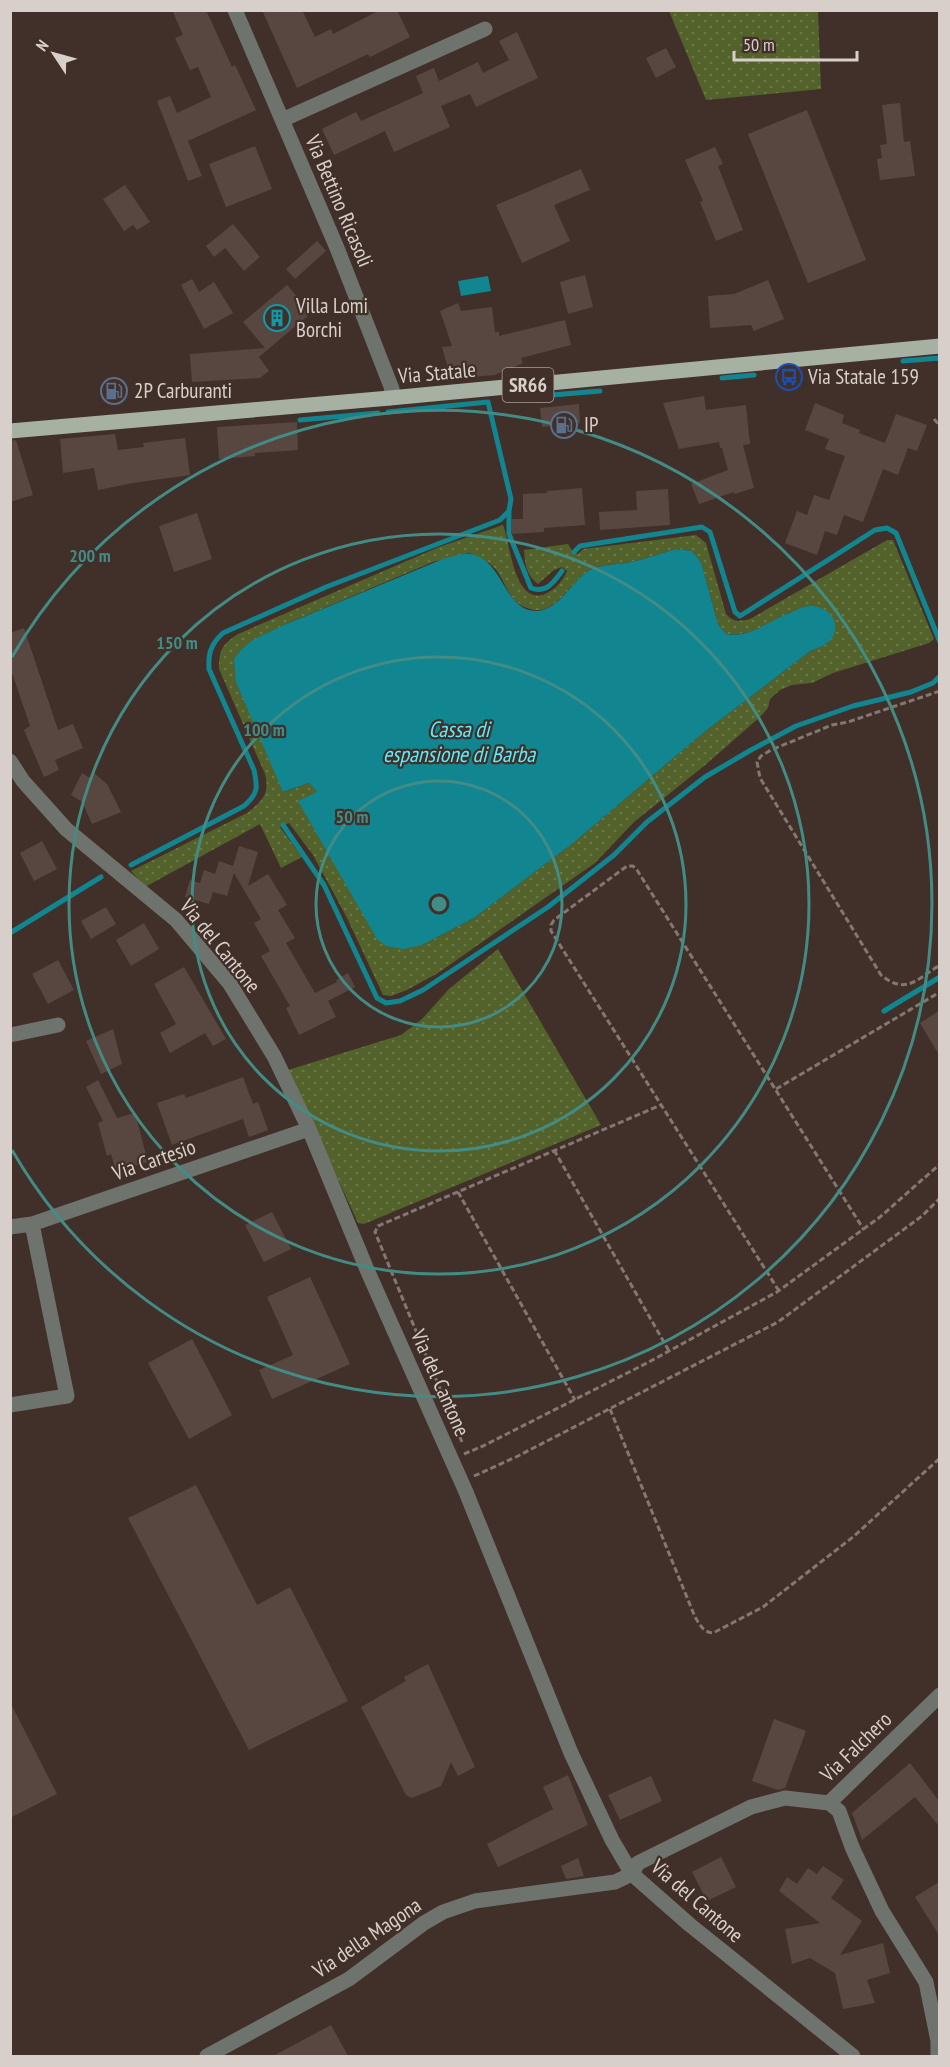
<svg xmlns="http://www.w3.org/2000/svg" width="950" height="2067" font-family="'PT Sans Narrow',sans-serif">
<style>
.grass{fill:url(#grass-dots);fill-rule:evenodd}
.water{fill:#118590}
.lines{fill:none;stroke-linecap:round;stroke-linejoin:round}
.stream{stroke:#118590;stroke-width:5}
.building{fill:#584741}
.path{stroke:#847771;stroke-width:3;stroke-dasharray:6 3;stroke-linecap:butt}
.minor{stroke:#6e736d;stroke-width:15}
.major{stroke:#a6b1a4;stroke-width:15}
.ring{fill:none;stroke:#428c85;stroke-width:3}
.labels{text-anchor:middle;stroke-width:4.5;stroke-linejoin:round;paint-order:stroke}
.shield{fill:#403029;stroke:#ab9f9a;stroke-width:1.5}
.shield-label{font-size:20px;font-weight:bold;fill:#d9cfca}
.street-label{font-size:21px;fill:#d9cfca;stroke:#403029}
.poi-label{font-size:21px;fill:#d9cfca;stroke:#403029;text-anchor:start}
.water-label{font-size:22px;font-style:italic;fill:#5cebfb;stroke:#403029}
.centre{fill:#428c85;stroke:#403029;stroke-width:3}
.ring-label{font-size:18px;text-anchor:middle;font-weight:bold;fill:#428c85;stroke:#403029;stroke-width:4.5;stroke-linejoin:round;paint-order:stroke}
</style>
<defs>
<pattern id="grass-dots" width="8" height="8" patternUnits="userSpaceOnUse" patternTransform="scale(1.5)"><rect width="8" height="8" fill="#52622a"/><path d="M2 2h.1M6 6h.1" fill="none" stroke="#6a7748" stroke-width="1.8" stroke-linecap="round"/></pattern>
</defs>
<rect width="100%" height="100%" fill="#403029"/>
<path class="grass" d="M669,11H818L821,89L706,100Z
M503,525C510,542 514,606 545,594C556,589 562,582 567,571L562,567L554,570L538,584C526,575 525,564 524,550L568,544L573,552L578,554L583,549L696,535L706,543L726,614C734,623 740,621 750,619L887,540H893L934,639L929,643L833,673L812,683L792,685L780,690L770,699L768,708L760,717L704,766L634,822L595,863L438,973L407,990L391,996L383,995L347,918L313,855L289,823L280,827L302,857L281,868L260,824L145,887L131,871L247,813C262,801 270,794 265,774L219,669C219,649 222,645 238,634L439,547ZM675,549L692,551L701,562L718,624L726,634C750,637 770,623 790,612L828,643L809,652L703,733L572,844L474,918L422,945L299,801L318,793L309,783L284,792V625L433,562L469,553C475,556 483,559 489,563C505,574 505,600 527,608C555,620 570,581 590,570C601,564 614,565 626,563C642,560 659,554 675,549Z
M498,949L601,1125L364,1224L358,1223L288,1070L401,1035L422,1019L449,989Z"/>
<path class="water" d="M488,276L491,291L461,296L458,281Z
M675,549L692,551L701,562L718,624L726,634C753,638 772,618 797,610C801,608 806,606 810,606C833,606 845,630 826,644C822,647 814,649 809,652L703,733L572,844L474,918L422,945L403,949L386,946L377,939L298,801L317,792L309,783L283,792L236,682L234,659L241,650L253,640L284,625L443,559C451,557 462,553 470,554C503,558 504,612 537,611C560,610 573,579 590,570C602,564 614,565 626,563C643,560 659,554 675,549Z"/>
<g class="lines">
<path class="stream" d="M903,361L940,358
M722,378L754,375
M528,397L600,391
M300,420L378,413
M509,511V534L531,588C546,594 554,582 562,571
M574,552L580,546L702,527L710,532L735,612L740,616L875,530L887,528L896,533L940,642
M283,825L324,885L377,998L386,1003L400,1001L423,990L548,907L614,855L647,822L705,777L751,750L796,726L853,706L911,692L933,683L940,676
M131,865L244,806C258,793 258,789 254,770L209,669C208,653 211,644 223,633L326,587L500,520L509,511L511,499L488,402L388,412
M10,933L101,877
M884,1011L940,977"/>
</g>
<path class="building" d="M172,10H206L232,67L235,65L256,110L188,141L202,176L188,181L157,101L170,96L177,113L211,97L198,67L190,70L175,38L183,35Z
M262,10H302L315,37L331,29L333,34L380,10H397L410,37L370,57L368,54L297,88Z
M517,32L538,78L476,107L470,94L441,106L450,127L394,152L385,131L334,155L322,129L356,112L361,121L423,93L416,76L434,68L439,81L478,62L483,73L509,60L499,41Z
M666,48L676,67L656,78L646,58Z
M900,103L904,142L910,141L915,176L880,180L877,159L882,158L880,145L887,144L882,105Z
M807,110L866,260L808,283L748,134Z
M255,146L272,189L226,207L209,164Z
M715,147L723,164L718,166L743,230L716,241L700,202L703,201L685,160Z
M581,169L590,190L554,205L570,241L522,263L496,205Z
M125,185L150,222L137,230L133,225L124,231L103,199Z
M233,224L260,257L244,271L225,248L214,257L206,246Z
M317,241L326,251L295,279L286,269Z
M585,275L593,307L568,314L560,282Z
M192,279L199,292L214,282L233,313L204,329L181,285Z
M768,280L784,319L754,331L751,325L710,328L708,296L734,294Z
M287,285L311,313L259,357L269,371L260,378L192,382L190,354L265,348L243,322Z
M458,303L461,311L492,307L495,332H499V336L565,320L571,345L521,358L523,363L495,375L460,378L448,368L442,347L452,346L440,311Z
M119,383L122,401L107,404L105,385Z
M704,396L706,410L746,405L750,444L743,445L754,488L734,494V492L699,504L691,484L728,470L722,448H720L719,442L679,449L663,403Z
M815,403L844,415L842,423L860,430L859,433L885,443L896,414L927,425L917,451L908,448L898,475L883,469L863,522L844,515L837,535L825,531L817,555L785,543L797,511L807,515L814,495L829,500L845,456L825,449L829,439L805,430Z
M579,404L580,423L542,427L540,408Z
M297,422L298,450L255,453V456L219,459L217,427Z
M115,434L118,450L144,447L143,443L185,438L190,475L133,483L98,490L94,468L63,473L60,439Z
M16,440L33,495L10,502V441Z
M582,488L585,525L544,528V532L511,534L512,519H523V494L547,493V491Z
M668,489L670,525L600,530L599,512L637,510L636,491Z
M197,513L212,559L174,572L159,526Z
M24,628L58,730L73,724L83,748L55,760L59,770L44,777L24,730L30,726L10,667V633Z
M82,773L90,778L94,773L107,784L121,812L92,824L82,802L71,795Z
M42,841L57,869L34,881L20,853Z
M239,846L258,852L248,886L268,874L287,905L278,910L295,938L286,943L315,993L337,982L336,980L348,973L355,987L328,1001L336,1017L299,1035L286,1008L290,1006L261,956L270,951L254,923L261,919L234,873L227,896L213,892L209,904L185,897L190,880L200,883L204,870L215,874L219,861L233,866Z
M106,907L116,924L91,939L81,921Z
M144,923L159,949L131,966L116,940Z
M58,960L74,990L48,1004L32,974Z
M184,967L226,1039L213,1046L205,1033L170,1053L160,1033L176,1024L154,984Z
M939,1011V1055L920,1023Z
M113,1029L122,1064L101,1074L86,1041Z
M243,1077L253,1104L258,1102L268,1130L249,1137L243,1119L172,1145L157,1103L184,1094L186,1098Z
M98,1080L117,1118L135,1113L148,1162L116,1171L111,1154L107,1156L98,1123L103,1121L86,1087Z
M272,1212L291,1249L264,1262L245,1225Z
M310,1277L350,1364L272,1399L259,1370L293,1355L267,1297Z
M192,1339L232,1415L189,1439L148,1363Z
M196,1485L257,1605L290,1587L348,1701L249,1750L128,1518Z
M428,1664L475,1767L458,1776L451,1762L441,1786L412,1798L406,1795L361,1707L406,1681L404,1677Z
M10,1702L57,1794L10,1818Z
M774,1719L806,1731L785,1788L778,1790L752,1781Z
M910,1763L939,1801V1826L915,1797L862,1840L852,1813Z
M568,1775L588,1825L498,1867L487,1844L553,1809L543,1787Z
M651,1776L662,1801L620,1820L608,1795Z
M721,1857L736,1887L707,1901L692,1872Z
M578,1858L584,1876L566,1879L561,1866Z
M823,1866L844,1880L831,1898L862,1921L840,1955L883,1943L890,1973L867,1980L875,2003L843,2009L835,1973L810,1958L792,1964L785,1929L820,1923L779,1891L787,1877L797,1884L808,1868L817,1874Z
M939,1882V1935L915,1897Z
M331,2025L348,2056H273Z"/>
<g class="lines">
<path class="path" d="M934,419L940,426
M940,691L848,722L832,725L771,750L761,756L757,762L760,778L881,975C906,995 916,980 940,965
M776,1089L940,992
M554,1150L669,1351
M458,1192L575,1400
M779,1291L551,931V925L554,920L627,866H633L637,870L864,1230
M610,1409L695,1617C700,1625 703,1632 713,1633L763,1607L853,1537L940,1458
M462,1442L375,1232L378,1226L661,1105
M464,1454L483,1446L647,1363L777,1292L880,1217L940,1164
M474,1476L516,1457L778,1322L922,1216L940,1198"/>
<path class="minor" d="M235,10L337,248L392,389L390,398
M282,120L485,29
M10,761L23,781L66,829L176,920L230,984L274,1056L309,1129L368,1272L466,1492L571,1753L612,1840L632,1874L690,1925L853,2056
M10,1035L58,1025
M10,1227L32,1224L309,1129
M10,1405L67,1396L32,1224
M829,1803L839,1811L852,1847L882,1911L926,1982L938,2041V2056
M207,2056L349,1979L424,1923L443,1912L475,1901L615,1882L632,1874L638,1863L751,1807L785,1798L829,1803L940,1695"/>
<path class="major" d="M10,431L390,398L940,346"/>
</g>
<g class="ring">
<circle cx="439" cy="904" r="123"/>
<circle cx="439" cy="904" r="247"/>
<circle cx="439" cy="904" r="370"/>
<path d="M12 657A493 493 0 1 1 12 1150"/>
</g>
<defs>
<symbol id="building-ring" viewBox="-11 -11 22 22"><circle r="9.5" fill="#403029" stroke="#0f9aa8" stroke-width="1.5"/><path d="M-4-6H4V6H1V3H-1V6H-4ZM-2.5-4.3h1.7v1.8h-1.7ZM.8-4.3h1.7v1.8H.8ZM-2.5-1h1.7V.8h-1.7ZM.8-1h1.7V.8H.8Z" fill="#0f9aa8"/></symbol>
<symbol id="bus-ring" viewBox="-11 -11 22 22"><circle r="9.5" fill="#403029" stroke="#1a4fb4" stroke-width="1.5"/><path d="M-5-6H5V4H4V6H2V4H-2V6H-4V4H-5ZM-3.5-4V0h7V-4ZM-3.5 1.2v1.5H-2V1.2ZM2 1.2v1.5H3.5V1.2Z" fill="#1a4fb4"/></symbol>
<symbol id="fuel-ring" viewBox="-11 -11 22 22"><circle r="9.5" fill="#403029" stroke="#5c6f8a" stroke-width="1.5"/><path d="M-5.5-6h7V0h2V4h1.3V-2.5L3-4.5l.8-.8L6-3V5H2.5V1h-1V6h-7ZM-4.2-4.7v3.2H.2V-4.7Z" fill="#5c6f8a"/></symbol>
</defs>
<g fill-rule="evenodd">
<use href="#building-ring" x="262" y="303" width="30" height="30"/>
<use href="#bus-ring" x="774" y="362" width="30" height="30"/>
<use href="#fuel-ring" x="99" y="376" width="30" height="30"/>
<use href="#fuel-ring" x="549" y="410" width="30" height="30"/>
</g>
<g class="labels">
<rect class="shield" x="502.5" y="368" width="51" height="34" rx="4.5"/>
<g class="shield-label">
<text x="528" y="392">SR66</text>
</g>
<g class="street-label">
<text transform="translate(339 201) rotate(67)" y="7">Via Bettino Ricasoli</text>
<text transform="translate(437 373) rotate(-5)" y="7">Via Statale</text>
<text transform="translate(220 946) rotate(51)" y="7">Via del Cantone</text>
<text transform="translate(154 1160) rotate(-19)" y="7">Via Cartesio</text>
<text transform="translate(440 1383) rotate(66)" y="7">Via del Cantone</text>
<text transform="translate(856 1747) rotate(-44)" y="7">Via Falchero</text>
<text transform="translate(697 1901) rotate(41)" y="7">Via del Cantone</text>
<text transform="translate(367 1938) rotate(-34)" y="7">Via della Magona</text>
</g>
<g class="poi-label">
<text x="296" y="313">Villa Lomi<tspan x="296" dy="24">Borchi</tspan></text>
<text x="808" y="384">Via Statale 159</text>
<text x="134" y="398">2P Carburanti</text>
<text x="584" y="432">IP</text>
</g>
<g class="water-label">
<text x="459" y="737">Cassa di<tspan x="459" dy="25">espansione di Barba</tspan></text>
</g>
</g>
<circle cx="439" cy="904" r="9" class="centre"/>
<g class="ring-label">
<text x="90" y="562">200 m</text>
<text x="177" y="649">150 m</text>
<text x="264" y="736">100 m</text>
<text x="352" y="823">50 m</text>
</g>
<rect width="950" height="2067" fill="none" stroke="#d9cfca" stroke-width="24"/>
<g transform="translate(54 54) rotate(306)" stroke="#403029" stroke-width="4.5" paint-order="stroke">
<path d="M0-4.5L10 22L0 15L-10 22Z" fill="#d9cfca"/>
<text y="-9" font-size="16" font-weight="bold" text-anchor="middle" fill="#d9cfca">N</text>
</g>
<path d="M734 51v9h123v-9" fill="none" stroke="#d9cfca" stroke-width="3"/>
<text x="743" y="51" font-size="18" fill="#d9cfca" stroke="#403029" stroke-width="4.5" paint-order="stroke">50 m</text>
</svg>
